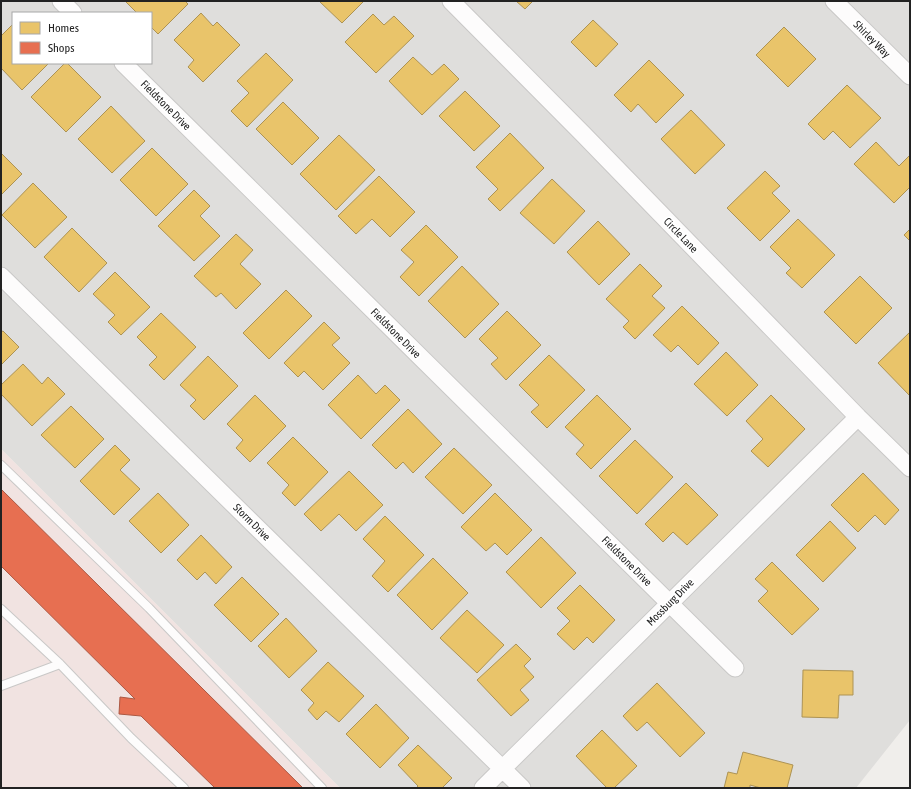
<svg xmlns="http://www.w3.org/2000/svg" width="911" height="789" font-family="'Asap Condensed',sans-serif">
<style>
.residential{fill:#dfdedc;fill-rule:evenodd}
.commercial{fill:#f1e3e1}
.homes{fill:#e9c46a;stroke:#ad9354}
.shops{fill:#e76f51;stroke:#ac5843}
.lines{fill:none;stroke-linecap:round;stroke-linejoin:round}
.lane-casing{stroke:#c9c8c7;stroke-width:10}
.street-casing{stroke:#c9c8c7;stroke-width:19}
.lane{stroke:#fdfcfc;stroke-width:8}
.street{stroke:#fdfcfc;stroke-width:17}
.labels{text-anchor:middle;stroke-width:4;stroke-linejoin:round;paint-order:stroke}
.street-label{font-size:11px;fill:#222;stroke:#fff}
</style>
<rect width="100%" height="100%" fill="#f0eeeb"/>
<path class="residential" d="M1,1H910V720L856,788H340L1,449ZM13,13H151V63H13Z"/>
<path class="commercial" d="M1,449L340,788H1Z"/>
<path class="homes" d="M126,1H185L188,4L158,34L151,27V13H137L126,2Z
M319,1H364L342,23Z
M516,1H533L525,9Z
M201,13L213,26L217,22L240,45L203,82L188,67L194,60L174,40Z
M373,14L384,25L394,16L414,36L376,73L345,42Z
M593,20L618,44L596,67L571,42Z
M13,24V63H49L22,90L1,68V36Z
M784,27L816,59L788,87L756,55Z
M266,53L293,80L247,127L231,111L249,93L237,81Z
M413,57L432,75L444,64L459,79L422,115L389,81Z
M649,60L684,95L656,123L638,104L631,112L614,95Z
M65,63H67L101,97L66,132L31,97Z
M847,85L881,118L850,148L833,131L824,140L808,124Z
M465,91L500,126L474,151L439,116Z
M283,102L319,138L292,165L256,129Z
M111,106L145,141L112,173L78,139Z
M691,110L725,145L695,174L661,139Z
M510,133L544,168L500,211L488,199L498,189L476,167Z
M339,135L375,170L336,210L300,174Z
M876,142L899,166L910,155V187L894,203L854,164Z
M152,148L188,184L156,216L120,180Z
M1,153L22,174L1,195Z
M765,171L780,186L772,193L790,211L760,241L727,208Z
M379,176L415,212L390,237L372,219L356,234L338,216Z
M552,179L585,211L554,244L520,213Z
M33,183L67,217L35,248L2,215Z
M194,190L210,206L200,216L220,236L194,261L158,226Z
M798,219L835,255L802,288L786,273L791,268L770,247Z
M598,221L630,254L599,285L567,252Z
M426,225L458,257L419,296L400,277L414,262L401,250Z
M72,228L107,263L79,292L44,257Z
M910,229V241L904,235Z
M236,234L253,250L240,264L261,284L236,309L221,293L216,297L194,276Z
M640,264L662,286L652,296L665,308L635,339L623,327L629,321L606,299Z
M462,266L499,304L465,338L428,301Z
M115,272L150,307L121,335L108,322L115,315L93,294Z
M860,276L892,308L856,344L824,312Z
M286,290L312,316L269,359L243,333Z
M682,306L719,343L698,365L678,345L671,352L653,335Z
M507,311L541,345L506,380L491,364L498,358L479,339Z
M161,313L196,347L164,380L149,365L157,357L137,337Z
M324,322L340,338L332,345L350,363L323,390L304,371L298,377L284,363Z
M3,331L19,347L1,365V332Z
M910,332V396L878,363Z
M726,352L758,385L727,416L694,384Z
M549,355L585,390L547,428L531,412L539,405L519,385Z
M208,356L238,386L204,420L190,406L196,400L180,385Z
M23,364L42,384L48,377L65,394L32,426L1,394V385Z
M358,375L376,394L385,385L400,400L361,439L328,405Z
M255,395L286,426L250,462L236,448L243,440L227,424Z
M597,395L631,429L591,469L576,454L584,445L565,427Z
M771,395L805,429L768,467L751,451L763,439L746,421Z
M71,406L104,439L75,468L41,435Z
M408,409L442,444L413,473L403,462L396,469L372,445Z
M293,437L328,472L295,506L282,493L289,485L267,463Z
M635,440L673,477L637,514L599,476Z
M115,445L130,460L120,470L140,489L114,515L80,481Z
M454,448L492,485L463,514L425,477Z
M349,471L383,505L356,531L339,514L321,531L304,514Z
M863,473L899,510L885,525L875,515L858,532L831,505Z
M686,483L718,515L687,545L673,532L663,542L645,524Z
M158,493L189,525L161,553L129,521Z
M495,493L532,530L507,555L495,543L486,551L461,527Z
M385,516L424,555L388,592L372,576L385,561L363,539Z
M830,521L856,548L823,582L796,555Z
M201,535L232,567L216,584L205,572L197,580L177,560Z
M541,537L576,573L541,608L506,572Z
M433,558L468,593L432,630L397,595Z
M772,562L819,609L792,635L758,601L768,591L755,579Z
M242,577L279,614L251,642L214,605Z
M580,585L615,620L593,643L587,637L574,650L557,634L570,621L557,608Z
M467,610L504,645L477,673L440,638Z
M286,618L317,651L289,678L258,646Z
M516,644L531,659L524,666L534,677L520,690L529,700L511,716L477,680Z
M328,662L364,696L339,722L326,711L317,720L308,710L314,703L301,690Z
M803,670L853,671V695H839L838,718L802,717Z
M657,683L705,733L680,757L647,722L637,731L623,716Z
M376,704L409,738L380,768L346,734Z
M602,730L637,766L614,788H607L576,756Z
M418,745L452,778L442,788H416L418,786L398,765Z
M743,752L793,765L787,788H761L750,785V788H724L728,772L737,774Z"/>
<path class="shops" d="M1,489L203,689L303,788H215L141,716L119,714L120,697L135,699L1,566Z"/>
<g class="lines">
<defs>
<path id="lane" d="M1,465L149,608L322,788
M1,609L60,664L131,738L184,788
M1,686L60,664"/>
<path id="street" d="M61,1L73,13
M451,1L583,134L858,417L910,468
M834,1L910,76
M123,63L735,668
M1,276L522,788
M483,788L858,417"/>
</defs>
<use href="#lane" class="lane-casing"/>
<use href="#street" class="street-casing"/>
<use href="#lane" class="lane"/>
<use href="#street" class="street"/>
</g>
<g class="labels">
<g class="street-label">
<text transform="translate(872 39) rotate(45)" y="4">Shirley Way</text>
<text transform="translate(166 105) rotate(45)" y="4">Fieldstone Drive</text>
<text transform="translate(681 235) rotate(46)" y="4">Circle Lane</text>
<text transform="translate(396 333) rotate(45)" y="4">Fieldstone Drive</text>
<text transform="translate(252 522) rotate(45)" y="4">Storm Drive</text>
<text transform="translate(627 561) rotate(45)" y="4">Fieldstone Drive</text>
<text transform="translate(670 602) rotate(-45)" y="4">Mossburg Drive</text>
</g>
</g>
<rect width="911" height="789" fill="none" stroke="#222222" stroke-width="4"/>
<rect x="12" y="12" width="140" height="52" fill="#ffffff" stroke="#a7a7a7"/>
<rect x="20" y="22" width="20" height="12" fill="#e9c46a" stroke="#a7a7a7"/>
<text x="48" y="32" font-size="12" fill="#222222">Homes</text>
<rect x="20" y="42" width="20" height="12" fill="#e76f51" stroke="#a7a7a7"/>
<text x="48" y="52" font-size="12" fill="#222222">Shops</text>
</svg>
